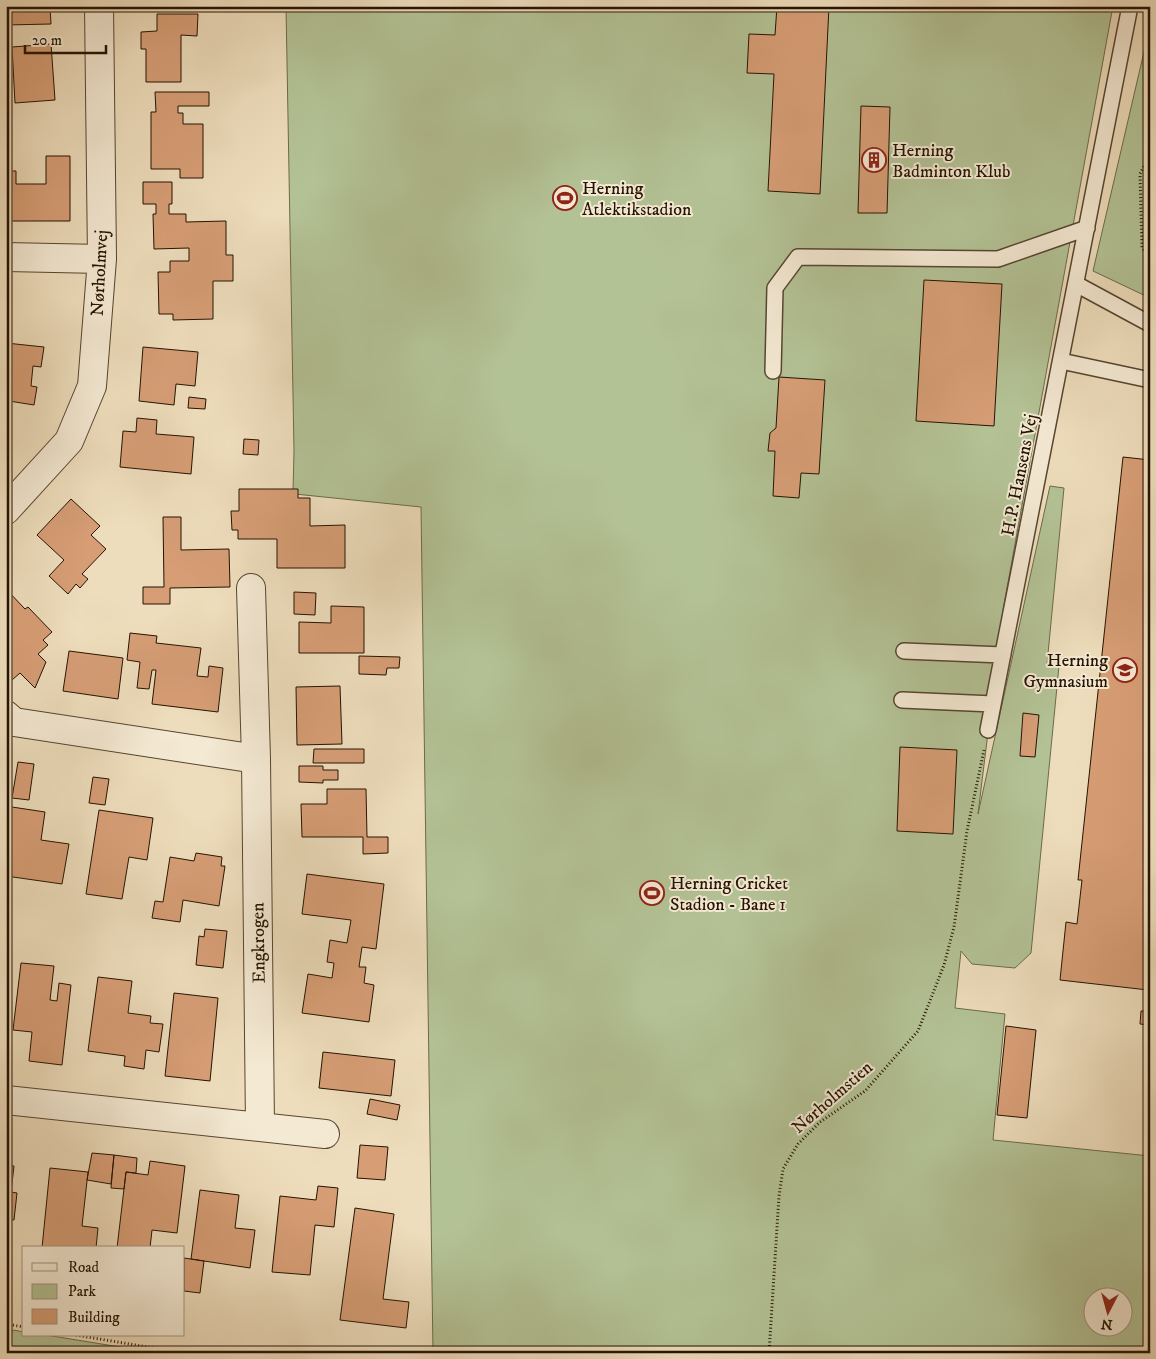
<svg xmlns="http://www.w3.org/2000/svg" width="1156" height="1359" font-family="'IM FELL DW Pica',serif">
<style>
.green{fill:#b3c295;stroke:#6c6a4c;fill-rule:evenodd}
.building{fill:#d79e76;stroke:#241302}
.lines{fill:none;stroke-linecap:round;stroke-linejoin:round}
.service-casing{stroke:#564630;stroke-width:18}
.minor-casing{stroke:#564630;stroke-width:30}
.path{stroke:#241302;stroke-width:3;stroke-dasharray:1 2.5;stroke-linecap:butt}
.service{stroke:#f4e9d3;stroke-width:15}
.minor{stroke:#f4e9d3;stroke-width:28}
.labels{text-anchor:middle;stroke-width:4;stroke-linejoin:round;paint-order:stroke}
.poi-label{font-size:18px;fill:#241302;stroke:#f4e9d3;text-anchor:start}
.street-label{font-size:18px;fill:#241302;stroke:#f4e9d3}
</style>
<rect width="100%" height="100%" fill="#eeddbc"/>
<filter id="stains"><feTurbulence type="fractalNoise" baseFrequency=".004" numOctaves="4"/><feColorMatrix values="0 0 0 0 .2 0 0 0 0 .09 0 0 0 0 .02 0 0 0 .5 -.17"/></filter>
<radialGradient id="worn" r=".72"><stop offset=".6" stop-color="#630" stop-opacity="0"/><stop offset="1" stop-color="#630" stop-opacity=".3"/></radialGradient>
<path class="green" d="M286,6H1113L1003,610L978,814L1050,486L1064,488L1047,664L1059,666L1031,953L1015,968L972,964L961,951L955,1008L1005,1014L993,1140L1150,1156V1353H433L421,507L295,494L293,492L294,451ZM1094,1296H1124V1326H1094Z
M1150,26V298L1093,271Z
M13,1330L24,1332V1335H46L157,1353H6Z"/>
<path class="building" d="M6,6H50L51,24L6,25Z
M147,6H175V8H147Z
M777,6H829L820,194L768,191L774,74L747,73L749,34L775,35Z
M157,14H198L197,36L181,35V82H146V49H141V32L157,31Z
M51,44L55,100L15,103L12,47Z
M155,92H209V106H178V113H183V124H203V178H180V169H151V112H156Z
M861,106L890,107L887,213H858Z
M46,156H70V221H6V171H16V184H46Z
M143,182H172V204H169V214H186V222L226,221V255H233V281H213V319L173,320V314H159L158,272H170V261H189V248L154,249L153,214H156V204H143Z
M924,280L1002,284L994,426L916,421Z
M6,343L44,347L41,367L33,366L31,386L37,387L34,405L9,401L6,425Z
M143,347L198,352L195,386L176,384L174,405L139,401Z
M779,377L825,380L819,474L801,473L799,498L773,496L775,451H768L770,433L776,428Z
M189,397L206,399L205,409L188,408Z
M137,418L157,420L156,434L194,437L191,474L120,467L123,431L136,432Z
M244,439L259,440L258,455L243,454Z
M1123,457L1150,460V1025L1140,1024L1141,1011H1145L1148,990L1060,980L1066,922L1077,924L1082,880H1078Z
M239,489H298V498H310V526L345,525V568H277V539H238V530H232L231,511H239Z
M71,499L100,526L91,535L106,549L82,574L88,579L80,588L76,584L68,594L49,576L64,560L37,535Z
M163,517H181V550L229,549L230,587L170,588V604H143V587H164Z
M6,589L25,609L28,607L52,632L43,640L48,645L38,654L46,662L35,688L20,673L12,680L6,674Z
M294,592L316,593L315,615L294,614Z
M331,606L364,607V653H299V622L331,623Z
M130,633L157,636L156,643L201,648L197,676L208,677L209,666L223,668L218,712L152,704L156,670H152L149,689L137,688L140,662L127,660Z
M69,651L123,658L118,699L63,691Z
M359,656L400,657L399,668H387L386,675L359,674Z
M340,686L342,744L297,745L296,687Z
M1023,713L1039,715L1035,757L1020,756Z
M900,747L957,750L953,834L897,831Z
M314,749H364V763H313Z
M18,762L34,764L29,800L12,798Z
M299,766H323V770H338V780H323V783L299,782Z
M93,777L109,779L105,805L89,803Z
M327,789H366L367,837H388V853L363,854V837H302L301,804H327Z
M12,807L45,812L41,840L69,844L62,884L6,876V841Z
M99,810L153,818L147,860L129,857L122,899L86,894Z
M196,853L222,857L221,866H225L219,906L183,900L180,922L152,918L155,901L163,902L170,857L194,861Z
M307,874L384,884L376,949L362,947L359,967H366L364,983L374,985L369,1022L302,1013L308,974L332,978L334,963L327,962L330,940L347,943L351,920L302,914Z
M205,929L227,931L223,968L196,965L199,936L204,937Z
M21,963L54,966L50,1000L57,1001L59,983L71,985L62,1065L29,1061L32,1032L13,1030Z
M98,977L132,981L128,1013L151,1016L150,1023L163,1024L159,1052L146,1050L144,1069L124,1066L125,1056L88,1051Z
M174,993L218,998L210,1081L165,1076Z
M1006,1026L1036,1030L1027,1118L997,1115Z
M323,1052L395,1060L391,1096L319,1088Z
M370,1099L400,1105L397,1120L367,1114Z
M360,1145L388,1147L385,1180L357,1178Z
M92,1153L114,1155L111,1184L87,1180Z
M114,1155L137,1158L136,1173L126,1172L124,1189L111,1188Z
M150,1161L185,1166L177,1233L152,1230L150,1248H117L126,1172L148,1175Z
M6,1165L14,1166L11,1192L17,1193L14,1220L6,1219Z
M50,1168L88,1172L82,1226L98,1228L96,1248H42Z
M318,1186L338,1188L334,1227L315,1225L310,1275L272,1272L280,1196L316,1200Z
M200,1190L239,1195L235,1228L255,1230L250,1268L191,1259Z
M355,1208L394,1214L383,1299L409,1302L406,1328L340,1320Z
M184,1258L204,1261L200,1293L184,1291Z"/>
<g class="lines">
<defs>
<path id="service" d="M1076,284L1150,324
M1061,361L1150,380
M773,371L775,288L798,257L998,259L1087,228
M904,651L1003,655
M902,700L993,704
M988,730L1130,6"/>
<path id="minor" d="M6,257L102,259
M6,510L69,441L92,386L102,259L99,6
M251,588L256,759L260,1126
M6,715L14,722L256,759
M6,1100L325,1134"/>
</defs>
<use href="#service" class="service-casing"/>
<use href="#minor" class="minor-casing"/>
<path class="path" d="M1150,154L1140,174L1142,248L1150,256
M6,1324L24,1327
M76,1335L183,1353
M769,1353L779,1196L783,1169L798,1144L820,1122L865,1091L918,1031L944,965L954,927L967,831L984,750"/>
<use href="#service" class="service"/>
<use href="#minor" class="minor"/>
</g>
<defs>
<symbol id="building-ring" viewBox="-11 -11 22 22"><circle r="9.5" fill="#f4e9d3" stroke="#8f2418" stroke-width="1.5"/><path d="M-4-6H4V6H1V3H-1V6H-4ZM-2.5-4.3h1.7v1.8h-1.7ZM.8-4.3h1.7v1.8H.8ZM-2.5-1h1.7V.8h-1.7ZM.8-1h1.7V.8H.8Z" fill="#8f2418"/></symbol>
<symbol id="stadium-ring" viewBox="-11 -11 22 22"><circle r="9.5" fill="#f4e9d3" stroke="#8f2418" stroke-width="1.5"/><path d="M0-5a6.5 5 0 1 0 0 10a6.5 5 0 1 0 0-10ZM-3.5-1.8h7v3.6h-7Z" fill="#8f2418"/></symbol>
<symbol id="university-ring" viewBox="-11 -11 22 22"><circle r="9.5" fill="#f4e9d3" stroke="#8f2418" stroke-width="1.5"/><path d="M0-5L7-2L0 1L-7-2ZM-4 1L0 2.5L4 1V4Q0 6-4 4Z" fill="#8f2418"/></symbol>
</defs>
<g fill-rule="evenodd">
<use href="#building-ring" x="860" y="146" width="28" height="28"/>
<use href="#stadium-ring" x="551" y="184" width="28" height="28"/>
<use href="#university-ring" x="1111" y="656" width="28" height="28"/>
<use href="#stadium-ring" x="638" y="879" width="28" height="28"/>
</g>
<g class="labels">
<g class="poi-label">
<text x="892" y="156">Herning<tspan x="892" dy="21">Badminton Klub</tspan></text>
<text x="582" y="194">Herning<tspan x="582" dy="21">Atlektikstadion</tspan></text>
<text x="1108" y="666" text-anchor="end">Herning<tspan x="1108" dy="21">Gymnasium</tspan></text>
<text x="670" y="889">Herning Cricket<tspan x="670" dy="21">Stadion - Bane 1</tspan></text>
</g>
<g class="street-label">
<text transform="translate(99 273) rotate(-87)" y="6">Nørholmvej</text>
<text transform="translate(1019 475) rotate(-79)" y="6">H.P. Hansens Vej</text>
<text transform="translate(258 943) rotate(-91)" y="6">Engkrogen</text>
<text transform="translate(832 1097) rotate(-41)" y="6">Nørholmstien</text>
</g>
</g>
<rect width="1156" height="1359" fill="none" stroke="#eeddbc" stroke-width="25"/>
<rect x="8" y="8" width="1141" height="1344" fill="none" stroke="#241302" stroke-width="2.5"/>
<rect x="12" y="12" width="1131" height="1334" fill="none" stroke="#241302"/>
<rect x="22" y="1246" width="162" height="90" fill="#f4e9d3" stroke="#a1937f"/>
<rect x="32" y="1263" width="25" height="8" fill="#f4e9d3" stroke="#a1937f"/>
<text x="68" y="1272" font-size="15" fill="#241302">Road</text>
<rect x="32" y="1284" width="25" height="15" fill="#b3c295" stroke="#a1937f"/>
<text x="68" y="1296" font-size="15" fill="#241302">Park</text>
<rect x="32" y="1309" width="25" height="15" fill="#d79e76" stroke="#a1937f"/>
<text x="68" y="1322" font-size="15" fill="#241302">Building</text>
<g transform="translate(1108 1312) rotate(186)"><circle r="24" fill="#f4e9d3" stroke="#a1937f"/>
<path d="M0-4L9 19L0 12L-9 19Z" fill="#8f2418"/>
<text y="-8" font-size="14" font-weight="bold" text-anchor="middle" fill="#241302">N</text>
</g>
<path d="M25 45v8h81v-8" fill="none" stroke="#241302" stroke-width="2.5"/>
<text x="32" y="45" font-size="15" fill="#241302" stroke="#f4e9d3" stroke-width="4" paint-order="stroke">20 m</text>
<rect width="100%" height="100%" filter="url(#stains)"/>
<rect width="100%" height="100%" fill="url(#worn)"/>
</svg>
